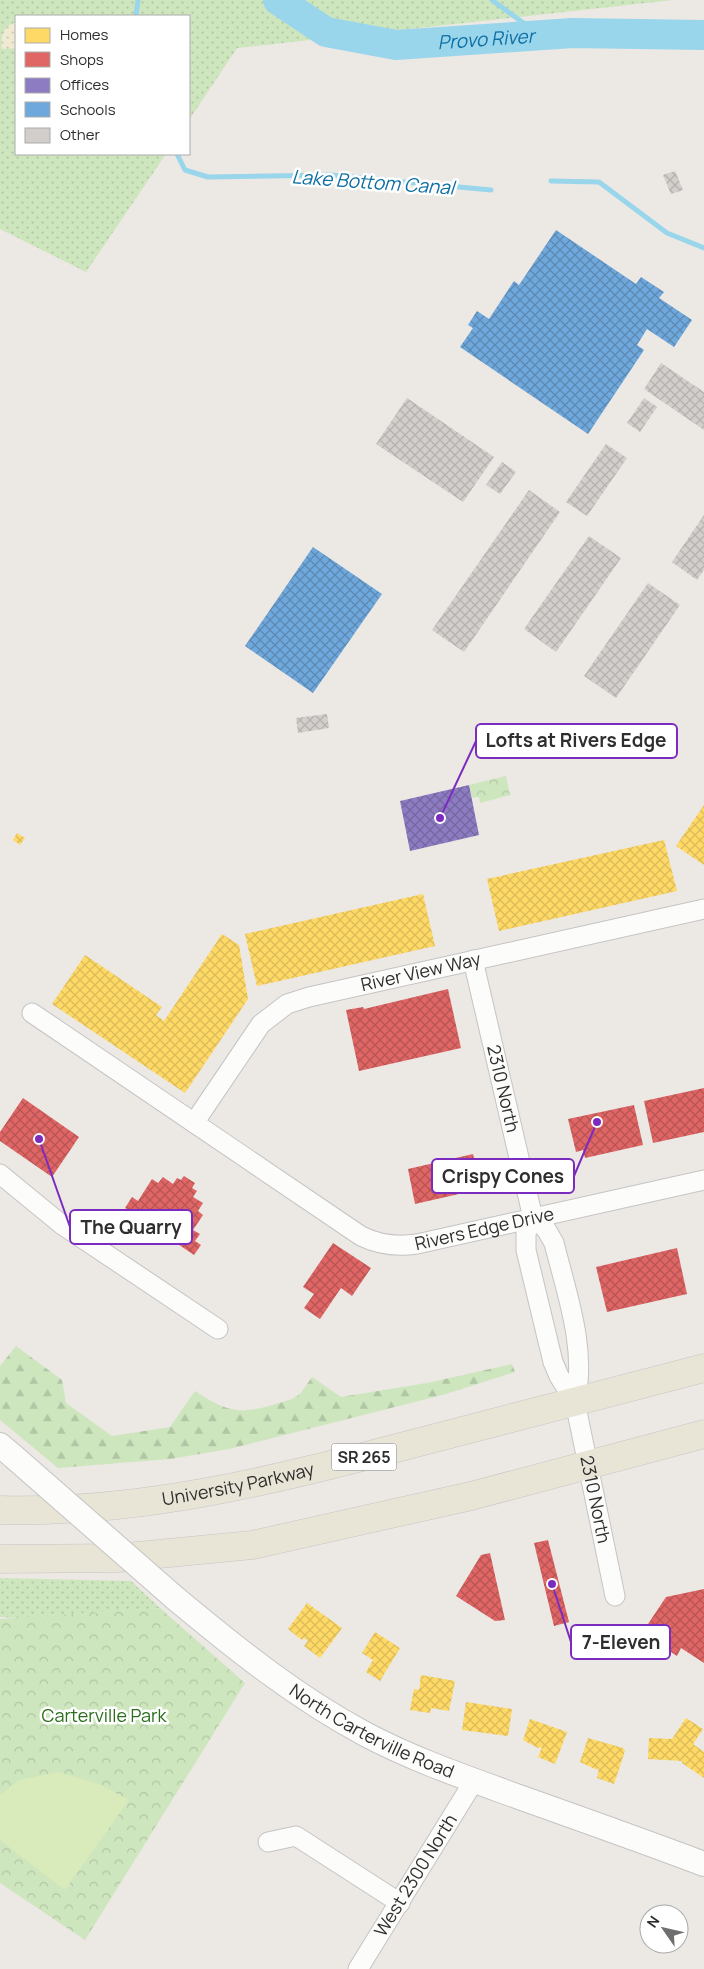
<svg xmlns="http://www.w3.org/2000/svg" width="704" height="1969" font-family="Manrope,sans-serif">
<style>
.grass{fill:url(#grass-dots)}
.forest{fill:url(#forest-firs)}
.sand{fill:url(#sand-dots)}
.park{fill:url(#park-crowns)}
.pitch{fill:#d9eabb}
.homes{fill:url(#homes-cross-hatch)}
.shops{fill:url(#shops-cross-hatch)}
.offices{fill:url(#offices-cross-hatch)}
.schools{fill:url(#schools-cross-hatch)}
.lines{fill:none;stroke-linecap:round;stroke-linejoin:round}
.stream{stroke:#99d6ec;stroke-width:5}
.river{stroke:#99d6ec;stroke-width:30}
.building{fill:url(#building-cross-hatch)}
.minor-casing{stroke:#c5c4c5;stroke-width:21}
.tertiary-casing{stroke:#c5c4c5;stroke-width:26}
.primary-casing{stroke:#c6c5c4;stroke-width:29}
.minor{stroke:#fcfcfb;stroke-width:19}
.tertiary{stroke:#fcfcfb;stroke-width:24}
.primary{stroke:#e8e4d6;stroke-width:28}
.tertiary-bridge-casing{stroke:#c5c4c5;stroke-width:26;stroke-linecap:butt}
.tertiary-bridge{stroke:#fcfcfb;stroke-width:24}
.labels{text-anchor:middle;stroke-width:5;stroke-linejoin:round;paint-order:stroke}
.shield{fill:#fff;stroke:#6d6d6d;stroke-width:1}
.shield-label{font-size:16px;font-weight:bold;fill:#2e2e2e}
.street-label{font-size:18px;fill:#2e2e2e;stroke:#fff}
.park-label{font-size:18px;fill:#2c6e1b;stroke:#fff}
.water-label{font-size:19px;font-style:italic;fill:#0d6fa3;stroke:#fff}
.leader{fill:none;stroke:#7b2cbf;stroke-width:2}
.callout-dot{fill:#7b2cbf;stroke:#fff;stroke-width:2}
.callout{fill:#fff;stroke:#7b2cbf;stroke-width:2}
.callout-label{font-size:19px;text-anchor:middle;font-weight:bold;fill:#2e2e2e}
</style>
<defs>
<pattern id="grass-dots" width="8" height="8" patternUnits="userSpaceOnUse" patternTransform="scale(1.25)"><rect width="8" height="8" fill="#cee6be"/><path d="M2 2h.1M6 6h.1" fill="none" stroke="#b1c6a4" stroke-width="1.8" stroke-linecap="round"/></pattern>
<pattern id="forest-firs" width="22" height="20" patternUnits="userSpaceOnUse" patternTransform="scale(1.25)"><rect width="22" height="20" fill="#cee6be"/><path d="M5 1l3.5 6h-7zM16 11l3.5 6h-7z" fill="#b1c6a4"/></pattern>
<pattern id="sand-dots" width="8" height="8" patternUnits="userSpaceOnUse" patternTransform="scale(1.25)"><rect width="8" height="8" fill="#f0ead3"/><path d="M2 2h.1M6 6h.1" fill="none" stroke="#cec9b5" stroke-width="1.8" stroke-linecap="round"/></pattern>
<pattern id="park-crowns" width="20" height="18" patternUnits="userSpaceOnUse" patternTransform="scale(1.25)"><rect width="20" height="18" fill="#cee6be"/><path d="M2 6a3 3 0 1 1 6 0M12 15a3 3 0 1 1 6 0" fill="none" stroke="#b1c6a4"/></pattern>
<pattern id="homes-cross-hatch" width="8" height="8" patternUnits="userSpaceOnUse" patternTransform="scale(1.25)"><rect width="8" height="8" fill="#ffd966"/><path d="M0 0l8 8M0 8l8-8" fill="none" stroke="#dbbb59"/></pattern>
<pattern id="shops-cross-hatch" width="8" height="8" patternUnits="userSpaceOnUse" patternTransform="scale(1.25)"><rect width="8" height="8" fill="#e06666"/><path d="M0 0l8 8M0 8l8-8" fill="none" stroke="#b65454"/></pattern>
<pattern id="offices-cross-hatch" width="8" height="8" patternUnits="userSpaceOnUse" patternTransform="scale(1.25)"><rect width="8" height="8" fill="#8e7cc3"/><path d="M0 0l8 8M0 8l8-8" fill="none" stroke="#74669f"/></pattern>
<pattern id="schools-cross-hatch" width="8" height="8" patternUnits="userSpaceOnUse" patternTransform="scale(1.25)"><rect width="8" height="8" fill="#6fa8dc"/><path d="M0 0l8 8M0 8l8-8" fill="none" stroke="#5c89b3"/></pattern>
<pattern id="building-cross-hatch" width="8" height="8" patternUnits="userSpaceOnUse" patternTransform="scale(1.25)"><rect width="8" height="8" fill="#d1cecb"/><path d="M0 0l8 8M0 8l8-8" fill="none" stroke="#b4b1af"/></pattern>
</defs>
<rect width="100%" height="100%" fill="#ece8e4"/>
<path class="grass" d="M0,0H673L237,48L189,120V16H16V154H166L86,272L0,229Z
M0,1578L131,1581L160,1608L20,1618L0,1617Z"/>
<path class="forest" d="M16,1346L62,1380L66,1403L112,1436L170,1427L195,1391C235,1418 247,1413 292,1399L300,1394L312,1377L341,1397L427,1383L512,1364L515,1372L446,1394L229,1449L170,1459L58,1468L0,1420V1366Z"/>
<path class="sand" d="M14,23H16V48L2,49C0,37 3,27 14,23Z"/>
<path class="park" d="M506,776L510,795L480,803L479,797L472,798L469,785Z
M160,1608L245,1683L85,1940L0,1883V1619Z"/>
<path class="pitch" d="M58,1772L99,1784L129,1800L65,1890L0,1840V1795L19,1780Z"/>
<path class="homes" d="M704,805V865L676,846Z
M17,833L25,838L20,845L13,840Z
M664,840L677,891L499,931L487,879Z
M423,894L435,946L257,986L245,934Z
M222,934L239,945L248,999L185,1093L52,1004L85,955L162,1007L156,1015L164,1021Z
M307,1603L342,1628L320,1658L304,1646L308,1641L304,1638L302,1640L288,1629Z
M375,1632L400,1648L380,1681L366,1672L373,1660L362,1653Z
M421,1675L455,1681L449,1711L431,1708L430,1713L410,1710L414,1689L419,1690Z
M466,1702L512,1709L508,1736L462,1730Z
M686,1718L703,1729L693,1744L704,1752V1778L682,1763V1761L648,1759L649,1738L672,1739Z
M530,1719L567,1732L555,1764L538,1757L542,1747L538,1748L523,1740Z
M588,1738L623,1748L625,1751L614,1784L597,1778L599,1768L597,1770L580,1762Z"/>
<path class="shops" d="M448,989L461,1048L359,1071L346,1010L363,1007L364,1009Z
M704,1088V1132L653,1143L644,1101Z
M23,1098L79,1137L52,1177L0,1141V1132Z
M634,1105L643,1145L585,1158L583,1150L576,1152L568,1119Z
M473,1154L480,1183L470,1185L472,1191L415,1204L408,1169Z
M184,1176L195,1183L192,1188L197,1191L193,1197L203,1203L198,1211L203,1215L193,1230L200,1234L195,1241L201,1245L194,1255L169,1238L165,1244L139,1226L143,1220L125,1208L132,1197L138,1201L152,1179L158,1183L163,1177L173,1184L177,1178L181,1180Z
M333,1243L371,1268L352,1296L341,1288L320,1319L304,1308L314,1294L303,1287Z
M677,1248L687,1294L607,1312L596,1267Z
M548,1540L569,1622L554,1626L534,1543Z
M490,1553L505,1620L495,1621L456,1596L481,1555Z
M704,1589V1663L681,1648L677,1656L642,1633L666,1597Z"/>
<path class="offices" d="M469,785L479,835L410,851L400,801Z"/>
<path class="schools" d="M556,230L636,284L641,277L664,292L659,298L692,320L674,347L647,329L637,345L644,350L588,434L460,347L473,328L468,325L477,311L489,319L514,281L519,285Z
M313,547L382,594L313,693L245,646Z"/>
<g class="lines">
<path class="stream" d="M492,0L522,22L547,35
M136,16L138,0
M177,154L185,170L208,177L330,175L491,190
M551,181L599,182L667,233L704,248"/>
<path class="river" id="s1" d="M278,0L326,32L396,45L573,33L704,35"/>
</g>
<path class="building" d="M675,171L683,190L671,194L663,175Z
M661,363L704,392V430L644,389Z
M407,398L494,457L463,502L376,444Z
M644,398L657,407L640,432L627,423Z
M606,444L627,458L587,516L566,502Z
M502,462L516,472L500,494L486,485Z
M529,490L560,512L464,652L432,630Z
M704,515V570L697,580L672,562Z
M589,536L621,558L556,652L524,629Z
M648,583L680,605L616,698L584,676Z
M327,714L329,728L298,733L296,718Z"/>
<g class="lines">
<defs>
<g id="minor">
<path id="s2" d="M473,960L533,1218L546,1229L554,1243C567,1295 587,1349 575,1402"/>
<path id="s3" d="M32,1013L361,1236C379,1245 397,1247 417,1244L704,1180"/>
<path id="s4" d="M194,1123L261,1024L287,1004L309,997L704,909"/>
<path d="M0,1174L61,1224L218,1329"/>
<path id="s5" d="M533,1218L526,1233V1250L553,1362L559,1376L575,1402L615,1596"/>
<path d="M268,1842L296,1836L400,1903"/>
<path id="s6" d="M358,1969L474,1781"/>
</g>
<g id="tertiary">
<path d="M0,1445L14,1457"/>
<path id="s7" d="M175,1598C235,1648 296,1697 365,1734C414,1760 467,1778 519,1797C581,1819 643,1841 704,1864"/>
</g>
<g id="primary">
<path id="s8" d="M0,1510C142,1514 279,1479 416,1443C512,1418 608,1393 704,1368"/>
<path d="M0,1559L117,1558L252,1545L471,1496L704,1434"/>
</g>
</defs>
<use href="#minor" class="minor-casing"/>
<use href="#tertiary" class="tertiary-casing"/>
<use href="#primary" class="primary-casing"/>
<use href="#minor" class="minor"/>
<use href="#tertiary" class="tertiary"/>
<use href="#primary" class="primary"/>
<defs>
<path id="tertiary-bridge" d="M14,1457L175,1598"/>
</defs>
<use href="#tertiary-bridge" class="tertiary-bridge-casing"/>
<use href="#tertiary-bridge" class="tertiary-bridge"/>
</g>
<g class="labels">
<rect class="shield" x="331.5" y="1443.5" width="65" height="27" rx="4"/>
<g class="shield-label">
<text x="364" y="1463">SR 265</text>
</g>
<g class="street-label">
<text dy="6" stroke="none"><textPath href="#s4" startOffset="290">River View Way</textPath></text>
<text dy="6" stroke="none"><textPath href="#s2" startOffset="132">2310 North</textPath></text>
<text dy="6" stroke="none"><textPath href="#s3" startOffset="524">Rivers Edge Drive</textPath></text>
<text dy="6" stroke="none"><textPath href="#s8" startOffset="240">University Parkway</textPath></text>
<text dy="6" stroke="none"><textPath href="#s5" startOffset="294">2310 North</textPath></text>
<text dy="6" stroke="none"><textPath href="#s7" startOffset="239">North Carterville Road</textPath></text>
<text dy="6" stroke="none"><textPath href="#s6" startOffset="110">West 2300 North</textPath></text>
</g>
<g class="park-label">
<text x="104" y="1722">Carterville Park</text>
</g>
<g class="water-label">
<text dy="7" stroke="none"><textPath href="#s1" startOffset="219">Provo River</textPath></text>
<text transform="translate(373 182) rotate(4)" y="7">Lake Bottom Canal</text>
</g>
</g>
<path class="leader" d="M440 818L476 741M597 1122L574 1176M39 1139L70 1227M552 1584L571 1642"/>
<g class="callout-dot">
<circle cx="440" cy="818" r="5"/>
<circle cx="597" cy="1122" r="5"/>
<circle cx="39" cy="1139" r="5"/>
<circle cx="552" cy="1584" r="5"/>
</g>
<g class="callout">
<rect x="476" y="724" width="201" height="34" rx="5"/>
<rect x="432" y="1159" width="142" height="34" rx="5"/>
<rect x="70" y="1210" width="122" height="34" rx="5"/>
<rect x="571" y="1625" width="99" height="34" rx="5"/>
</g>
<g class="callout-label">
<text x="576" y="747">Lofts at Rivers Edge</text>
<text x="503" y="1183">Crispy Cones</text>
<text x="131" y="1234">The Quarry</text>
<text x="621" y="1649">7-Eleven</text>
</g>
<rect x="15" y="15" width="175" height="140" fill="#ffffff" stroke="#ababab"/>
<rect x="25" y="28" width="25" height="15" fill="#ffd966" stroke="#ababab"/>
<text x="60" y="40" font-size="15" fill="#2e2e2e">Homes</text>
<rect x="25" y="52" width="25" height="15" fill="#e06666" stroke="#ababab"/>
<text x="60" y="65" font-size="15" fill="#2e2e2e">Shops</text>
<rect x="25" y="78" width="25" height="15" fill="#8e7cc3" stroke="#ababab"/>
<text x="60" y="90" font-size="15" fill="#2e2e2e">Offices</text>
<rect x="25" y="102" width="25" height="15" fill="#6fa8dc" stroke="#ababab"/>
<text x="60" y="115" font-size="15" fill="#2e2e2e">Schools</text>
<rect x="25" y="128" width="25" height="15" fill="#d1cecb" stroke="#ababab"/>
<text x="60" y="140" font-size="15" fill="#2e2e2e">Other</text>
<g transform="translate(664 1929) rotate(304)"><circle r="24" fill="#ffffff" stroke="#ababab"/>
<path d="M0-4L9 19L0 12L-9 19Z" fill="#706f6e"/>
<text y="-8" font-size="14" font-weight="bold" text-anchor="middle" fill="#2e2e2e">N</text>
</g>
</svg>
